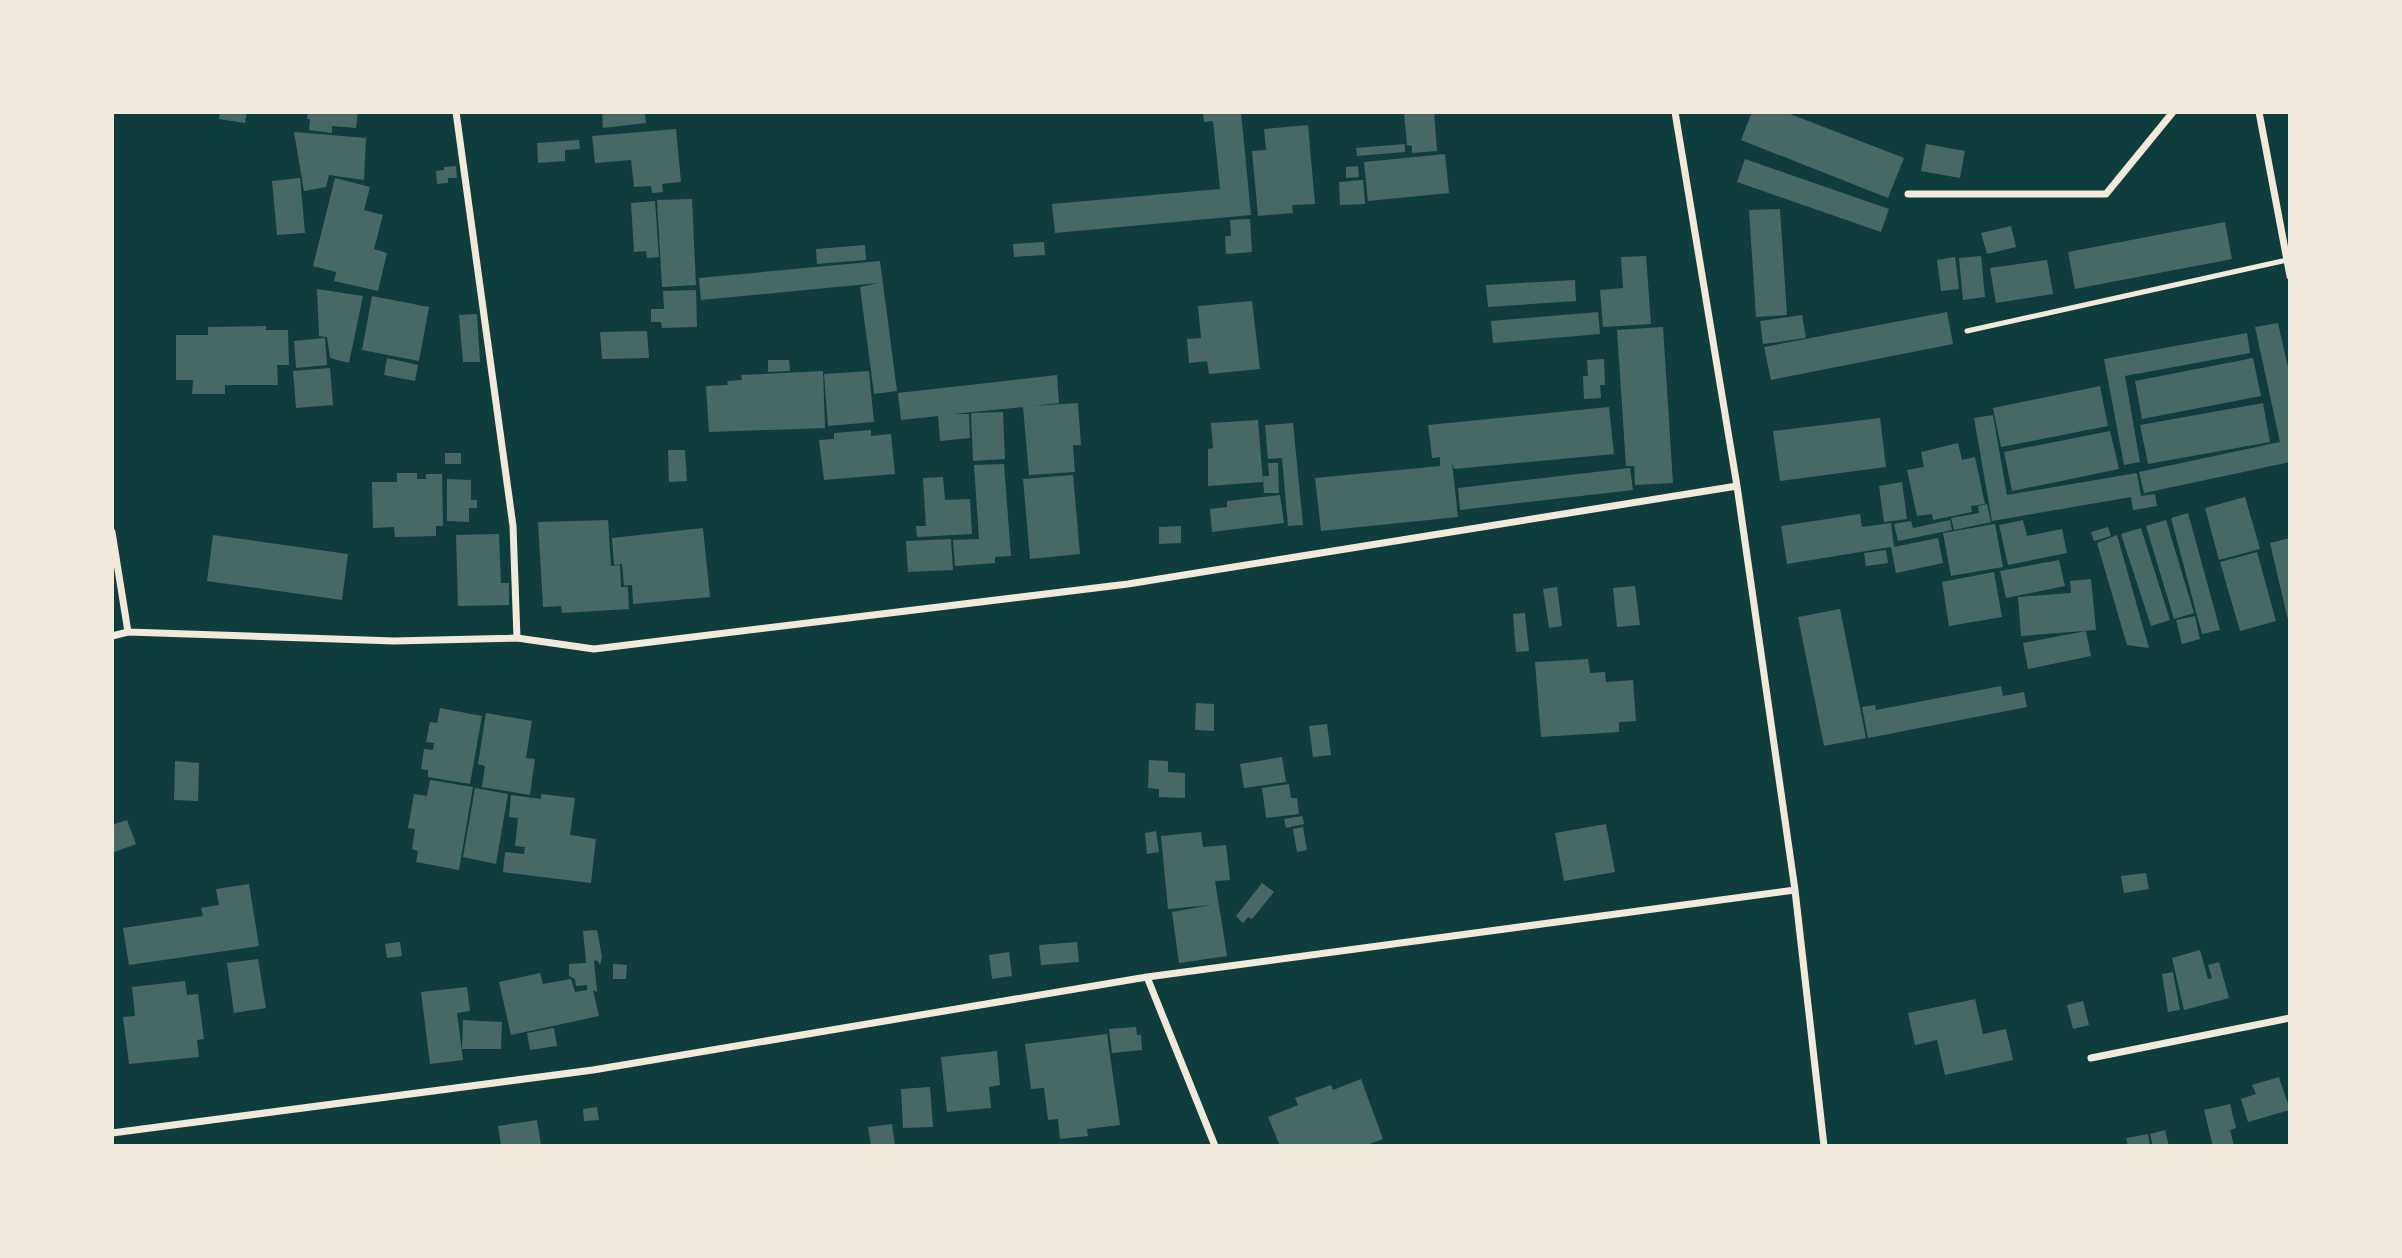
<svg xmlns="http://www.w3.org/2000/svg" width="2402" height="1258" font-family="Overpass,sans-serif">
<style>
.building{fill:#486865}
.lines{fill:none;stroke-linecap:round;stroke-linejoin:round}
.service{stroke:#f1e9da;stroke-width:5}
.minor{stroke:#f1e9da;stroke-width:7}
</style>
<rect width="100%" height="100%" fill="#0f3d3e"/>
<path class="building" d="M220,112H247L245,123L219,119Z
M308,112H358L356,128L332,126V133L309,130L310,119H307Z
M602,112H645L646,123L603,128Z
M1203,112H1241L1251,215L1055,233L1052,204L1220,189L1213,121L1204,122Z
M1404,112H1434L1437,151L1412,153V146L1407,145Z
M1752,112H1785L1904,158L1888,198L1741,140Z
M1308,125L1315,204L1292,205L1293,213L1258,216L1252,151L1266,150L1264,129Z
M676,129L681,182L662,184L663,192L652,193L651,186L634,187L631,160L595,163L592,136Z
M294,132L366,138L364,180L329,175L326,187L304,191Z
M579,140L580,149L565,150V161L538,163L537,143Z
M1405,144V152L1357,156L1356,148Z
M1926,144L1965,151L1960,178L1921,171Z
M1445,154L1449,193L1368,201L1364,162Z
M1745,159L1889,209L1881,232L1737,182Z
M456,166L457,178H448V183L437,184L436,171L444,170V167Z
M1358,166L1359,177L1346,178V167Z
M300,178L305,233L277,235L272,181Z
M335,178L370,187L364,210L383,215L374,249L387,253L378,291L334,281L336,272L313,266Z
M1363,180L1365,204L1340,205L1339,182Z
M692,199L696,285L662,287L657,200Z
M655,201L659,257L647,258L646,251L634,252L631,203Z
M1780,209L1787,315L1756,317L1749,210Z
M1250,219L1252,252L1226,254L1225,236H1231L1230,220Z
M2225,222L2232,259L2075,289L2068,252Z
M2011,226L2016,247L1987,254L1981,233Z
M1044,242L1045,255L1014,257L1013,244Z
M865,245L866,260L817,264L816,249Z
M1646,256L1651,324L1603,327L1600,290L1623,288L1621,257Z
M1981,256L1985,297L1963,300L1959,258Z
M1955,257L1959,289L1941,291L1937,260Z
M2047,260L2053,294L1996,303L1990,268Z
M880,261L897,391L874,394L860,287L878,283L701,300L699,278Z
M1575,280L1576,301L1488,307L1486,285Z
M317,289L363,296L349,363L330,358L327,337L319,336Z
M696,290L697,327L662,328L661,322H651V309H664L663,291Z
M372,296L429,307L419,361L362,350Z
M1252,301L1260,369L1209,374L1207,361L1189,363L1187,339L1201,338L1198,306Z
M1598,312L1600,334L1493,343L1491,321Z
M1947,312L1953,344L1771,380L1764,347Z
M477,314L480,362H463L459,315Z
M1802,315L1806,338L1763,344L1760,321Z
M2278,323L2290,376V462L2144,493L2139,472L2280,442L2255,327Z
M266,326V330H288L289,365H277L278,385H225V394H192L193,380H176V335H208V327Z
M1663,327L1673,483L1635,485L1634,466H1626L1617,330Z
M647,331L649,358L602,359L600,332Z
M2247,333L2250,353L2125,376L2140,462L2124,465L2104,359Z
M325,338L327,365L296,368L294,341Z
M387,358L418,365L415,381L384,375Z
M2253,358L2261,396L2142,419L2135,381Z
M1604,359L1605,385H1600L1601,398L1584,399L1583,376H1588L1587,360Z
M768,360H789L790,371L768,372Z
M330,368L333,405L296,408L293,371Z
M823,371L825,428L709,432L706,386L728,385L727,381L742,380L741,375Z
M869,371L874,422L828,426L824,374Z
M1057,375L1059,403L1033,406L1078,403L1081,445H1073L1075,472L1029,475L1023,407L953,414H969L970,438L940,441L938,416L901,420L898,393Z
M2100,386L2108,426L2001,447L1993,408Z
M2263,403L2270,442L2148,464L2140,425Z
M1609,407L1614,454L1454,469L1452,463L1458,517L1321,531L1315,478L1440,466V457L1432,458L1428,425Z
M1003,412L1005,459L973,461L971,413Z
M1993,415L2007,495L2137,473L2141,496L2155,494L2157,506L2133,510L2131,497L1992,521L1974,418Z
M1880,418L1886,467L1780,481L1773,431Z
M1258,420L1263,482L1208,486V449L1213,448L1211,423Z
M1293,423L1303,525L1288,526L1282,458L1268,459L1265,425Z
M871,430V436L891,434L895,474L824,480L819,440L834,439V433Z
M2110,431L2119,469L2012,491L2004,452Z
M1958,443L1962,460L1975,457L1985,504L1971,506L1972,512L1933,520L1932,514L1917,516L1907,470L1924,467L1921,452Z
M668,450H685L687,481L669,482Z
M445,453H461V464H445Z
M1268,463H1278L1279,493H1264L1263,476H1269Z
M1004,464L1011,556L995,557V563L955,566L953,540L979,539L974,465Z
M1630,468L1633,490L1460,510L1458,488Z
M397,473H417V479H426V474H442L443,526H436V536L395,537L394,527L373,528L372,482H397Z
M1073,475L1080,554L1030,559L1023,479Z
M943,477L945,500L970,499L972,534L917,537L916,526H926L923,478Z
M447,479L471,480V500H477V508H469V522L447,521Z
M1902,482L1907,519L1884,522L1879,486Z
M1280,495L1284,523L1212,532L1210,509L1227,507V501Z
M2245,497L2260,549L2219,560L2205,508Z
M1987,504L1991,522L1954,530L1951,518L1979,513L1978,506Z
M2188,513L2220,630L2202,634L2171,518Z
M1860,514L1862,527L1891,523L1894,547L1938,538L1943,563L1896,573L1891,547L1787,564L1781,526Z
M608,520L611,566L620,565L621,587H628L629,609L562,613L561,606L543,607L538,522Z
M1950,520L1952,530L1898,541L1894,524L1911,521L1913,528Z
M2023,520L2027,536L2062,529L2067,553L2008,565L1999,525Z
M2166,520L2194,613L2174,619L2146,526Z
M1995,524L2003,567L1951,576L1943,533Z
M1181,526V543L1159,544V527Z
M2108,527L2111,536L2094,541L2091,532Z
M703,528L710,597L633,604L632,585L624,586L622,564L614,565L612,538Z
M2141,528L2170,620L2151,626L2121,534Z
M499,534L501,583H509V605L458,606L456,535Z
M213,535L348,554L342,600L207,581Z
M2117,535L2149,648L2127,645L2097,543Z
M2290,538V619L2288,620L2270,543Z
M951,539L953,570L908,572L906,541Z
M1886,550L1888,563L1866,566L1864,553Z
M2257,552L2276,621L2240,631L2220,562Z
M2059,560L2065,586L2006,598L2000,571Z
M1994,572L2002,617L1949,626L1942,582Z
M2091,579L2096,630L2021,636L2018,597L2071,593L2070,581Z
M1635,586L1640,625L1617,627L1613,588Z
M1557,587L1562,626L1549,628L1543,589Z
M1840,609L1866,738L1824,746L1798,617Z
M1525,613L1529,651L1516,652L1513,614Z
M2195,616L2200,639L2182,644L2176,620Z
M2086,631L2091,656L2028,669L2023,643Z
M1588,659L1590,673L1605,672L1606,682L1633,680L1636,721L1619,722V732L1541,737L1535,662Z
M2001,686L2003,696L2024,692L2027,707L1868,738L1862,707L1875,705L1876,710Z
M1196,703L1214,704V731L1195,730Z
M440,708L482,716L470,784L428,777V770L421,769L424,749L433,750L434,743L426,742L430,722L437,723Z
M486,713L532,721L526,758L535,759L530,795L482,787L485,766L478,764Z
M1327,724L1331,755L1313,757L1309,726Z
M1282,757L1286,782L1244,788L1240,764Z
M1149,760L1168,761V772L1185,773V798L1159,797V789L1148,788Z
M175,761L199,763L198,801L174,800Z
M430,780L473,787L459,870L416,862L418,851L412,849L415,829L408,828L414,794L427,796Z
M1289,784L1291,798H1297L1299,814L1266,818L1262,788Z
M475,788L508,794L496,864L463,857Z
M541,794L575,798L570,835L596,839L591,883L503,872L505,852L524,854L525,847L515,846L518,818L509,817L511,795L541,799Z
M1302,816L1304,824L1286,828L1284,819Z
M127,820L136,844L112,853V825Z
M1606,824L1615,872L1564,881L1555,833Z
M1303,827L1307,850L1297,852L1293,829Z
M1156,831L1159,852L1147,854L1145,833Z
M1201,832L1203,847L1226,845L1230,880L1215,881L1227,956L1179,963L1172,912L1211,905L1168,909L1161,836Z
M2146,873L2149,889L2124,893L2121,876Z
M1262,883L1274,892L1252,919L1248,917L1243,923L1236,916Z
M249,884L259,946L129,965L123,928L203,916L201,908L219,905L216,889Z
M597,930L602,957L600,965L597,960L594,961L597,992L593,990L599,1016L511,1035L499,982L540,973L543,984L571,979L575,992L587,990V985L576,986L575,979L569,976V964L586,963L583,931Z
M400,942L402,956L387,958L385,944Z
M1077,942L1079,962L1041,965L1039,945Z
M2200,950L2208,979L2212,978L2208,965L2219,962L2229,998L2184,1010L2172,958Z
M1009,952L1012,976L992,979L989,955Z
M258,959L266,1008L234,1013L227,963Z
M613,964L627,965L626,979H613Z
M2173,972L2180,1010L2168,1012L2162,974Z
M185,981L187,995L198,994L204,1039L197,1040L199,1057L129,1064L123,1017L135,1016L132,987Z
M467,987L470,1011L457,1013L463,1060L430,1064L421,992Z
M1975,999L1983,1034L2006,1029L2013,1060L1945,1075L1937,1040L1915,1045L1908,1013Z
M2083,1001L2089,1025L2073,1029L2067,1005Z
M463,1020L502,1022L501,1049H462Z
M1136,1027L1137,1035H1141L1142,1050L1112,1053L1109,1029Z
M554,1028L557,1046L530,1050L527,1033Z
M1107,1034L1120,1125L1087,1129L1088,1136L1060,1139L1058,1119L1048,1120L1044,1088L1031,1089L1025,1044Z
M997,1051L1000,1085L989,1087L991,1108L947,1112L941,1057Z
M2279,1077L2290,1110L2248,1122L2241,1099L2256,1094L2252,1085Z
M1361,1079L1383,1139L1364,1146H1280L1268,1117L1298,1105L1295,1098L1331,1085L1333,1090Z
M930,1087L933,1127L903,1128L901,1089Z
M2230,1104L2236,1128L2230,1130L2234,1146H2213L2204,1110Z
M597,1107L599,1120L584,1121L583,1109Z
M537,1120L541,1145L501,1146L498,1126Z
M892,1124L895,1146H871L868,1127Z
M2165,1130L2169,1146H2153L2150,1134Z
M2148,1134L2150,1146H2128L2126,1138Z"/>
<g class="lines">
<path class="service" d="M1967,331L2287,260"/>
<path class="minor" d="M456,112L513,526L517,638
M1675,112L1737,486L1795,890L1824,1146
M2259,112L2290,276
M1908,194H2106L2173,112
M112,532L128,632
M112,636L128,632L394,641L517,638L594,649L1128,584L1737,486
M1147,977L1215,1146
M2091,1058L2290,1018
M112,1133L593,1070L1147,977L1795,890"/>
</g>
<rect width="2402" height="1258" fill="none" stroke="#f1e9da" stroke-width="228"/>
</svg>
